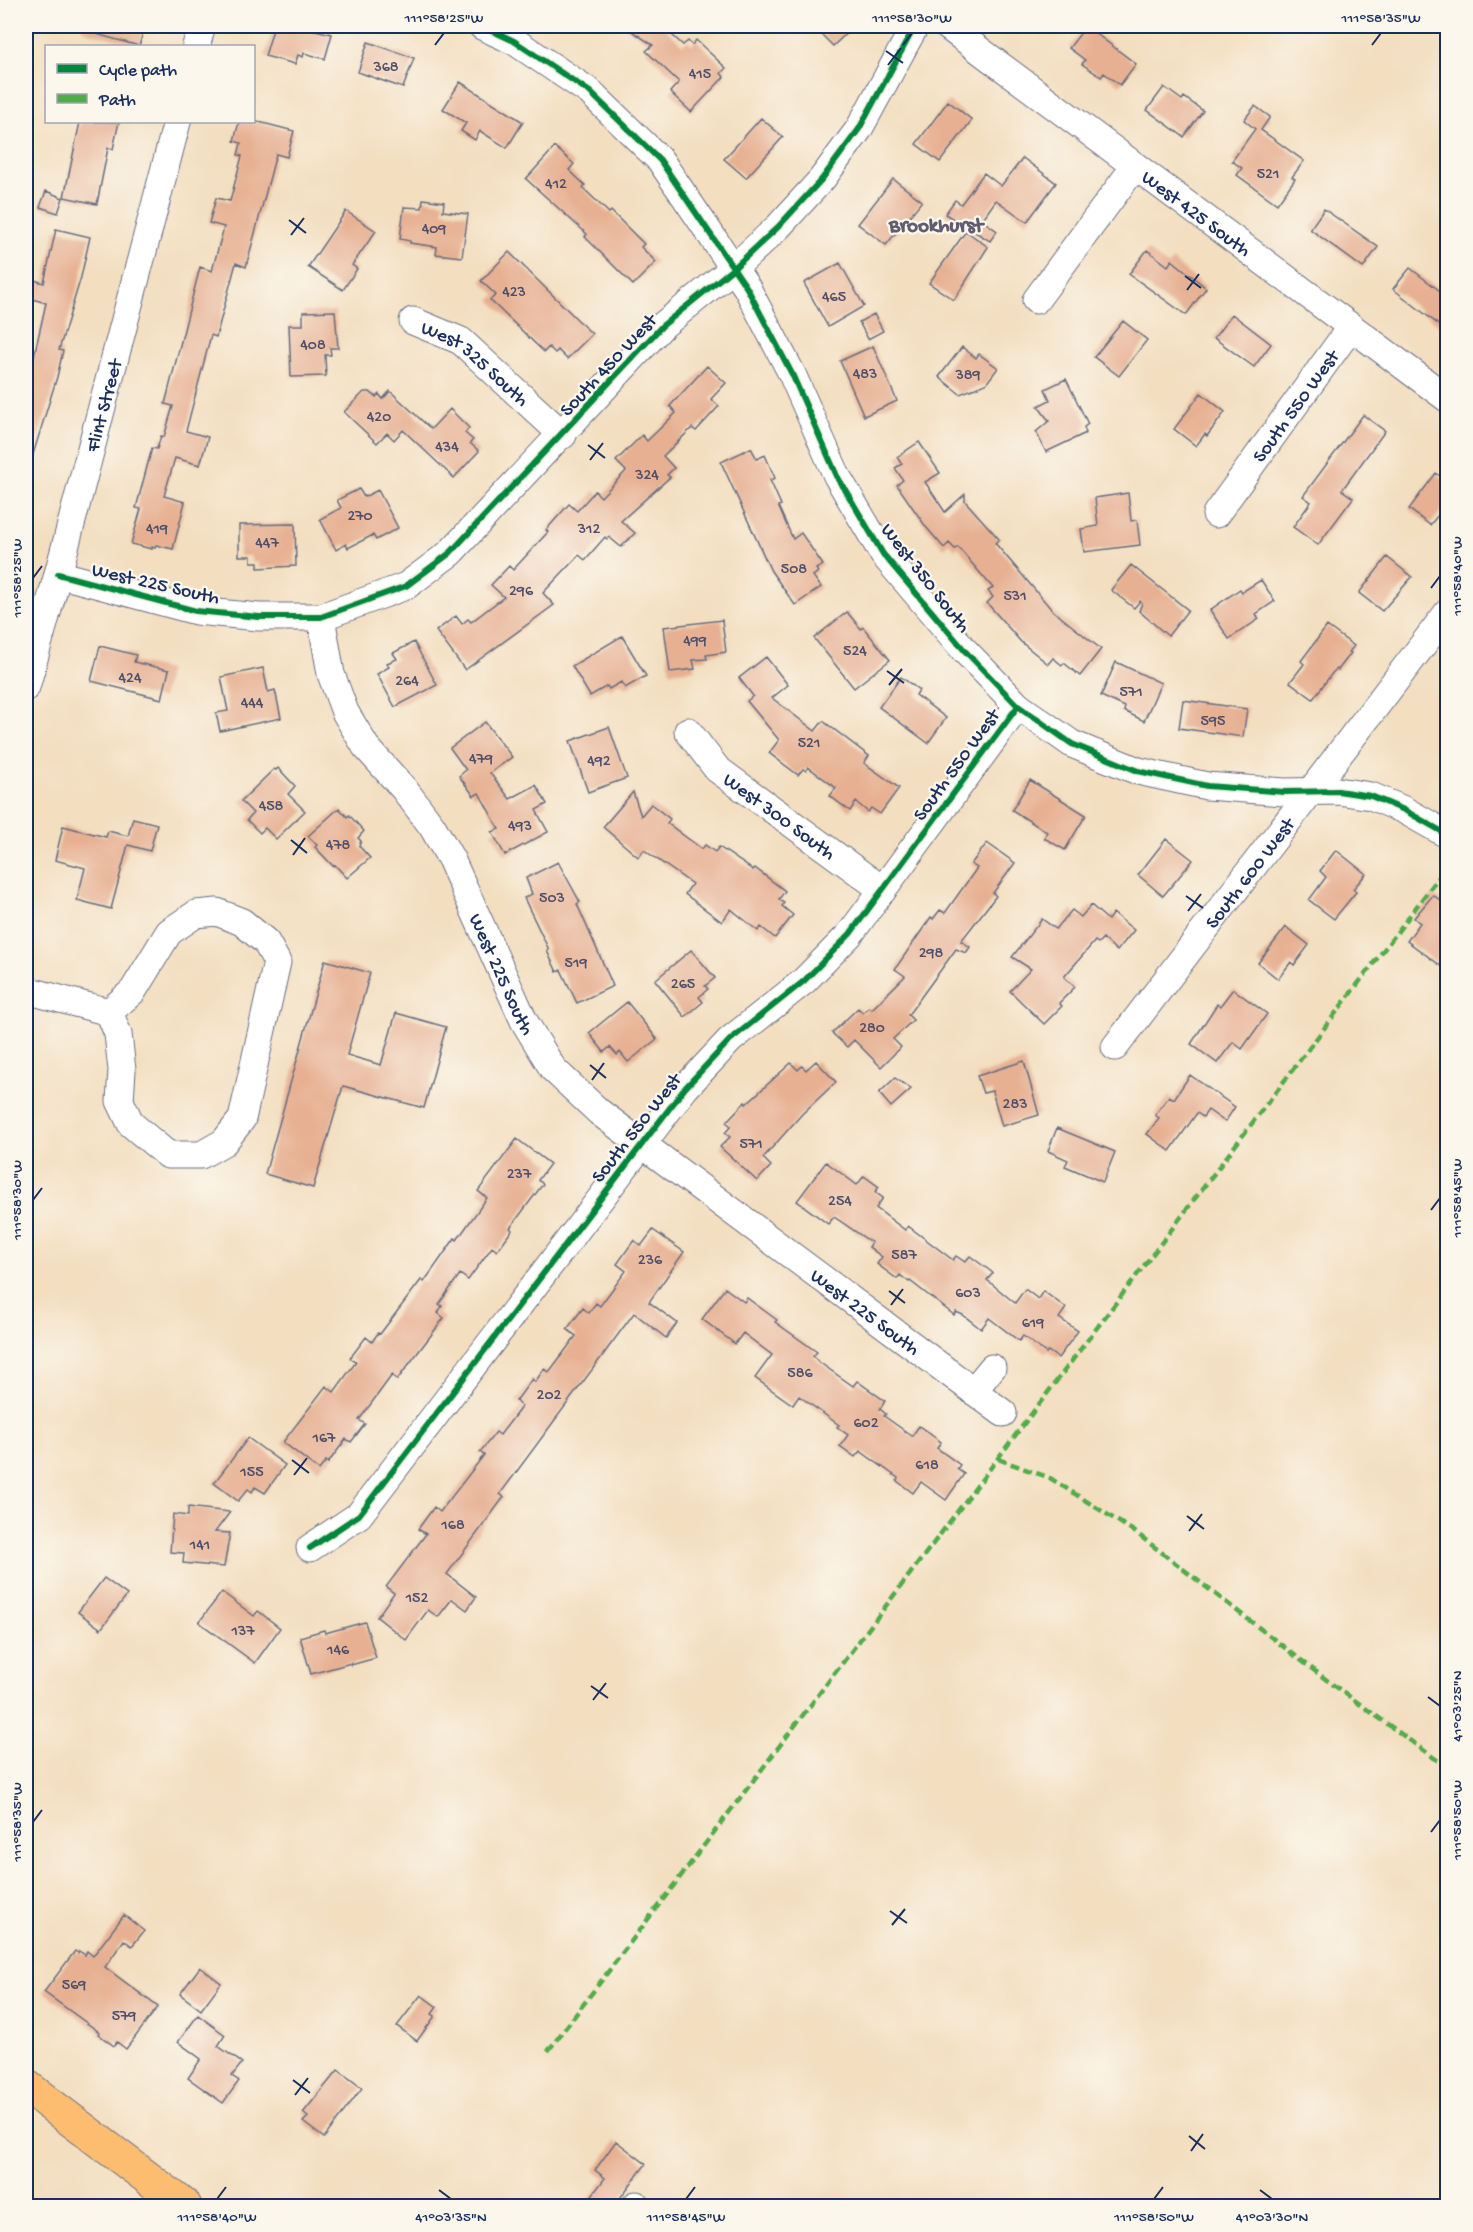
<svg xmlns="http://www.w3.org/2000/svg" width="1473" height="2232" font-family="'Gochi Hand',sans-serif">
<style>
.building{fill:#e7b093}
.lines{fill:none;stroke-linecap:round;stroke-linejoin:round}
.minor-casing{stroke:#676c80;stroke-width:29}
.major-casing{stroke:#676c80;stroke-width:35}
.minor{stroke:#fff;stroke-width:27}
.major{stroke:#fcbd6f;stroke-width:33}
.quiet{stroke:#52ab49;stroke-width:4.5;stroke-dasharray:9 4.5;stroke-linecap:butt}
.cycleway-casing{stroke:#fbf7ec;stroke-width:10}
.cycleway{stroke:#00873e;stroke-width:6}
.ticks{fill:none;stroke:#1b2f5e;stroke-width:2}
.labels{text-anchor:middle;stroke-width:4.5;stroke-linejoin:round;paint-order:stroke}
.number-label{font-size:16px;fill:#4e4f6b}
.street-label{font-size:20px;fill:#1b2f5e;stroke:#fbf7ec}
.neighbourhood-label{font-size:21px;font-weight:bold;fill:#625c71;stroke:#fbf7ec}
.neatline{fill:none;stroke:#1b2f5e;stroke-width:2}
.ticks-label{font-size:15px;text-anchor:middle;fill:#1b2f5e}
</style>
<rect width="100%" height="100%" fill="#fbf7ec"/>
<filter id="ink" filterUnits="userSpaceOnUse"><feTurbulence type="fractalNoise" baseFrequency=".0167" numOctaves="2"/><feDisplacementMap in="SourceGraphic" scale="12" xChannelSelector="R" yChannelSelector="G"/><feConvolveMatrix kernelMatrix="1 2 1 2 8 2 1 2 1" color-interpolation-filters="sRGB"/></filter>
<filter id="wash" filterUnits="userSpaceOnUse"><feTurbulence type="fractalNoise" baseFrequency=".008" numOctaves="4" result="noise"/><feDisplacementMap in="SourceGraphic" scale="24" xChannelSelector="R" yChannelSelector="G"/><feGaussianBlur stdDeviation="1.35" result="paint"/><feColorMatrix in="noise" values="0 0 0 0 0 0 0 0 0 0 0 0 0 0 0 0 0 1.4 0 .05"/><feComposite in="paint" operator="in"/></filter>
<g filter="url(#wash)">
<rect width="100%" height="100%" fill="#f3dec0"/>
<g id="blocks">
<path class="building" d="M82,26H145L139,46L82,30Z
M274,26H312L311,29L332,34L325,59L304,53L303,57L298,55L295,64L265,56Z
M624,26H662L683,45L688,41L692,45L696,40L726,68L721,73L724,77L691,112L670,92L679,82L646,51L653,45Z
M813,26H854L833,46Z
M1086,26L1136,64L1120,85L1104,73L1101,77L1082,64L1085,60L1069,48Z
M368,42L414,58L403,88L358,72Z
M460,82L523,122L507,148L480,131L475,140L461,131L466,123L443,109Z
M1164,87L1182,100L1184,97L1203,111L1184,137L1147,110Z
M948,101L972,120L940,162L916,144Z
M1255,106L1270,117L1261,130L1304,161L1292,177L1295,179L1277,204L1237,175L1242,168L1232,161L1255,129L1244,120Z
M761,118L783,137L746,178L724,159Z
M80,122H119L113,149L108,148L97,204L64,197Z
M239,122H259L294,131L287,157L276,154L246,267L236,263L216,337L211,335L186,431L208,437L200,465L175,458L164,496L185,502L173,549L156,545L155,548L152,547V549L131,544L141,509L136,508L152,448L157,449L161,436L164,437L173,406L165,404L200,267L212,271L224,227L209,223L216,198L230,201L242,156L238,155L241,143L234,141Z
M555,147L574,164L569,170L585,185L583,188L609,213L611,211L644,244L641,247L656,262L633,285L585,237L587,234L526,179Z
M1023,158L1056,183L1027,222L996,200L982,220L997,231L990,241L945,214L955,200L961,204L984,173L1001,186Z
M893,179L922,201L886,245L858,224Z
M46,191L63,198L58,213L40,207Z
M423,199L444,202L443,211L468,214L462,257L436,254L437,247L410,243V241L400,239L404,207L422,208Z
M1324,209L1378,247L1363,268L1310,229Z
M346,211L376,231L352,265L357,269L343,290L308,267Z
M56,229L90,237L81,277L59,350L63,351L57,377L31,461L26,460V392L46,303L29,298L34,280L44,283Z
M966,231L988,247L954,300L929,283Z
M1147,250L1168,266L1172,260L1206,288L1186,315L1129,274Z
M509,252L592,334L567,359L558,350L555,353L549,347L544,352L490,300L496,295L481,281Z
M840,263L864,306L828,327L804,283Z
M1410,268L1448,297V332L1393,289Z
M335,311L338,348H330L331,355H325L326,376L291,377L289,325H303V312Z
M874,314L883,331L868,339L859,322Z
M1232,314L1271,344L1254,367L1214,338Z
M1123,321L1147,340L1119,376L1094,357Z
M873,346L897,401L864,416L840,361Z
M962,347L976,358L979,354L998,368L986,384L960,394L939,377Z
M707,366L726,383L711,399L719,406L696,431L692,428L663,456L674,468L667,475L670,477L621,521L635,533L621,547L609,537L607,539L605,537L585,560L579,555L543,593L554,605L465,670L436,631L456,616L462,624L468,619L471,622L504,597L491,585L509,566L513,570L548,532L546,530L569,504L577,511L595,491L601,497L626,471L616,461L642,435L647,441L676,413L670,406Z
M1066,379L1088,424L1084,427L1086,433L1046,452L1036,432L1049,421L1038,406L1050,400L1045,389Z
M390,391L431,429L450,409L469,428L465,433L473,440L470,443L479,451L454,478L403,430L394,440L387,433L377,443L344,412L364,392H370L376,397L379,394L383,399Z
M1201,393L1225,412L1207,436L1205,434L1196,446L1174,429Z
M1363,415L1385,431L1342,490L1353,498L1318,545L1293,527L1311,502L1303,496Z
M919,442L940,473L925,482L945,512L965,494V501L999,539L995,543L1052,610L1101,649L1080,676L1064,663L1062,665L1053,658L1048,664L1021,642L987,603L993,597L988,591L993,588L958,547L955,549L949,543L944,548L926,527L897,485L903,480L895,468L902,464L897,457Z
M751,448L757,459L765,455L775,478L770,480L781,505L778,506L793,539L801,533L823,565L816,569L818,572L813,576L821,587L795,605L771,571L721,462Z
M1436,473L1448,482V503L1430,525L1409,509Z
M359,489L364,497L378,490L398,528L376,540L373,535L348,548L346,544L336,550L320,519L341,508L337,500Z
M1128,493L1131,521L1137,520L1140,545L1084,552L1081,529L1098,526L1095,498Z
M295,524L296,566L258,568V562H251V556H239V525Z
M1387,557L1412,577L1382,611L1359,593Z
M1131,565L1188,610L1168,636L1139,611L1142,603L1140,601L1134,608L1111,590Z
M1261,580L1275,601L1256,614L1259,619L1229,639L1210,610L1240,589L1242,592Z
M847,612L861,629L863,627L890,660L854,688L814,638Z
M722,620L726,652L706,655L707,659L693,660L695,669L670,672L664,627Z
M1327,626L1354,646L1349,652L1351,653L1338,670L1337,669L1333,672L1313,699L1290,682L1304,664L1301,661Z
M622,636L646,676L625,688L621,682L609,689L607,686L590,696L572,666Z
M414,642L437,685L395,707L377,674L389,667L387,663L397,659L393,653Z
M100,646L136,655L134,662L169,670L162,699L91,681Z
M766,657L788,685L772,698L815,731L823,721L869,756L864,763L899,788L880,814L871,808L868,812L856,802L850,811L830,796L836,788L808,767L806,771L803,769L798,775L769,753L779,740L747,701L753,696L739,678Z
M1116,662L1161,683L1144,721L1124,711L1125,707L1101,696Z
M263,668L268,692L275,690L281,718L220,731L216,713L228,711L221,677Z
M901,677L919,690L916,695L946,718L928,743L879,707Z
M1183,700L1247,709L1243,737L1179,728Z
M485,722L512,757L490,773L510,799L536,785L547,804L536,810L548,832L505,855L492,832L499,829L479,793L474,796L459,776L466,770L450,748Z
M609,727L627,778L588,792L570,741Z
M278,768L295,786L288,794L305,811L276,839L265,828L260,833L247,820L253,813L241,801L274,769L276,770Z
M1030,780L1086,815L1065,850L1044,838L1047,832L1012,810Z
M633,792L641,816L651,804L670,819L667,823L702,849L705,845L715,852L719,847L753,870L755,868L785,891L779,899L784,903L782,906L793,915L775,938L761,927L758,931L731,909L722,922L685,894L692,884L644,850L638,857L603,827Z
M339,808L347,817L349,815L364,831L358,838L361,841L359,846L370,858L347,878L335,865L333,866L315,847L317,845L308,836Z
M133,818L157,824L150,851L128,845L111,909L77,900L85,868L55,860L63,826L106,837L108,831L128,836Z
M1166,839L1193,860L1163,896L1138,875Z
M987,843L1015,863L993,893L996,896L961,941L970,947L966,953L956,949L908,1015L913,1020L893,1039L901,1047L881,1067L854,1040L847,1047L832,1033L858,1008L863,1013L869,1007L872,1009L905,976L895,969L931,917L933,919L940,910L945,913L977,868L971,864Z
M1336,850L1366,874L1353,889L1356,892L1334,919L1309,900L1326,877L1320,871Z
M558,862L580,902L577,904L613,986L577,1003L561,970L557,972L547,951L549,950L524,898L532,894L526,878Z
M1433,895L1448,906V971L1407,941L1420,923L1414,918Z
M1091,905L1108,920L1113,913L1134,930L1117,951L1103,938L1098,943L1095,941L1064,977L1075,987L1059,1003L1062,1006L1044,1024L1010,991L1031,969L1012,957L1042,919L1056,929L1072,910L1081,917Z
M1286,927L1309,945L1294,965L1291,962L1278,979L1258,963Z
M691,950L715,978L705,986L708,989L699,997L703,1002L685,1017L655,980Z
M325,960L370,973L347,1055L381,1065L396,1013L446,1027L424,1108L343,1086L313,1188L265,1174Z
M1233,989L1267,1014L1242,1049L1233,1042L1217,1063L1191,1044L1217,1004L1220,1006Z
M627,1002L657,1039L628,1062L620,1052L617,1055L610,1047L604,1052L589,1033Z
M816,1061L836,1082L802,1114L763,1158L771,1166L757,1181L720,1147L730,1137L725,1133L731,1126L726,1122L745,1102L746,1104L791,1063L798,1070L802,1066L806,1070Z
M1024,1061L1039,1115L1002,1126L992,1091L983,1093L977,1076Z
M1190,1075L1235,1107L1225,1122L1208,1110L1203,1117L1197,1113L1170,1151L1147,1134L1159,1118L1155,1115L1169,1096L1174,1099Z
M895,1078L911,1089L891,1107L879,1093Z
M1057,1128L1115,1152L1103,1182L1065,1166L1068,1160L1048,1151Z
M517,1139L550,1164L538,1180L543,1184L510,1228L512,1230L497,1251L492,1247L468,1280L460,1274L439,1304L442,1306L438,1313L444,1318L397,1380L392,1375L359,1420L365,1424L351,1442L346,1439L328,1463L326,1461L319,1470L283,1442L326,1386L334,1392L356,1362L350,1358L366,1337L372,1342L378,1333L380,1334L421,1280L424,1282L455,1238L457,1240L487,1198L478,1191Z
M826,1162L857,1185L864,1176L879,1187L875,1192L883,1198L876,1208L905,1230L908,1226L953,1260L956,1256L965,1262L970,1256L993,1273L987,1280L1015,1303L1025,1289L1038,1299L1043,1291L1066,1308L1059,1318L1078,1331L1058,1358L1048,1351L1046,1353L1023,1336L1019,1341L989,1318L981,1329L963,1315L956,1312L954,1315L910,1281L909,1282L900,1275L897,1279L877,1264L882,1257L869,1247L872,1243L834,1217L828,1224L797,1201Z
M653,1230L684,1252L649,1302L677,1323L666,1338L634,1313L500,1494L504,1497L447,1574L476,1597L467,1610L452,1599L438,1617L428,1610L406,1640L377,1617L394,1593L386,1587L426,1534L418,1529L434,1507L440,1512L484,1455L480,1452L496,1432L500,1435L522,1406L516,1401L532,1379L535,1382L544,1369L549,1372L576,1336L567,1329L583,1308L589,1313L596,1303L600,1306L626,1271L617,1264L634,1240L641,1246Z
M725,1288L744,1302L747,1298L777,1320L775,1322L817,1352L813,1356L819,1362L853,1386L857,1381L885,1401L880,1409L886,1414L884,1416L912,1436L919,1426L941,1442L937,1448L960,1465L957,1469L964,1474L946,1500L921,1482L913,1493L897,1481L898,1478L860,1451L855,1457L840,1446L848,1435L837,1427L839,1425L799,1396L793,1405L755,1378L772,1355L743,1333L735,1344L702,1319Z
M248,1438L285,1465L265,1493L255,1487L252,1492L248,1489L238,1501L214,1483Z
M188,1507L230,1512L215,1532L230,1533L224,1567L183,1563L184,1553L170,1552L173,1514L188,1516Z
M104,1578L127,1595L101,1629L78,1612Z
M222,1592L254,1616L258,1611L280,1628L255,1663L199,1622Z
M365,1622L376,1658L351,1665V1663L311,1674L300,1637L324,1630L325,1633Z
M124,1915L144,1931L132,1946L124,1940L105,1967L158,2007L126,2049L117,2042L114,2046L98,2034L99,2032L44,1992L75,1951L78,1953L79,1951L85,1955L87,1951L93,1956Z
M200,1967L221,1983L201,2010L180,1994Z
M421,1995L437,2007L432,2014L435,2016L417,2041L397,2026Z
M198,2015L225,2035L218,2046L242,2063L232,2076L239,2081L223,2103L188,2078L201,2059L178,2042Z
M338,2070L362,2088L324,2138L303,2122L308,2117L303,2113Z
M616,2141L646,2164L614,2206H584L605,2178L595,2170Z"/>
</g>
</g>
<g filter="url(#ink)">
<use href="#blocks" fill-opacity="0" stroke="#676c80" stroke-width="1.5"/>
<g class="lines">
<defs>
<g id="minor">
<path d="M482,26L514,41L590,92L660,160L747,288L792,374L837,476L883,554L965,651L1018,706L1072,744L1138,771L1207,786L1284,792L1338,791L1371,796L1404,810L1448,835"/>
<path id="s1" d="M947,26L1448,399"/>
<path d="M196,46L202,26"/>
<path d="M1036,300L1135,166"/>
<path id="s2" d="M413,321L461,341L563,435"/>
<path id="s3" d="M1216,514L1351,327"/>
<path d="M58,574L196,611L259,617H321L406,586L450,553L662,326L735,267L778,227L822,179L859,129L915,26"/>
<path id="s4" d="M321,617L331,674L345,712L366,747L404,789L432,826L451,859L524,1021L553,1069L599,1112L1003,1413"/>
<path id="s5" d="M26,687L58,574L177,122"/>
<path id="s6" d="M688,731L717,769L883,890"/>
<path d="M217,912L242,922L266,942L277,962L242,1119L224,1142L201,1155H168L131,1124L120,1101L122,1070L118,1034L109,1012L133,991L169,932L196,914Z"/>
<path d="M26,990L109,1012"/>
<path id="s7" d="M1115,1047L1448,612"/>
<path d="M973,1391L992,1368"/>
<path d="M310,1548L359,1515L685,1088L730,1040L804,981L850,934L1018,706"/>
<path d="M635,2206L636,2205"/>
</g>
<path id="major" d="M26,2086L185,2206"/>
</defs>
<use href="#minor" class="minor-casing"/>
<use href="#major" class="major-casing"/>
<use href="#minor" class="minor"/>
<use href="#major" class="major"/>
<path class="quiet" d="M998,1459L1050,1478L1135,1532L1328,1681L1448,1768
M548,2051L1439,877"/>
<defs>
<path id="cycleway" d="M482,26L514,41L590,92L660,160L747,288L792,374L837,476L883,554L965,651L1018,706L1072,744L1138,771L1207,786L1284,792L1338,791L1371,796L1404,810L1448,835
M58,574L196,611L259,617H321L406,586L450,553L662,326L735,267L778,227L822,179L859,129L915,26
M310,1548L359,1515L685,1088L730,1040L804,981L850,934L1018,706"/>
</defs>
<use href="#cycleway" class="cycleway-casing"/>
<use href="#cycleway" class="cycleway"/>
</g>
</g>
<path class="ticks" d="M435,45L444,33M903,45L912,33M1372,45L1381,33M886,51L903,63M888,65L901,48M289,220L306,233M291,235L304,218M1185,276L1201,288M1187,290L1199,274M588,445L605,458M590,460L603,443M33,578L42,566M1431,588L1440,576M887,671L904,683M889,685L902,669M291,840L307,853M293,855L305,838M1186,896L1203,908M1188,911L1201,894M590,1065L606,1078M592,1080L604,1063M33,1200L42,1188M1431,1210L1440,1198M889,1291L905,1303M891,1305L903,1289M292,1460L309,1473M294,1475L307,1458M1187,1516L1204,1529M1189,1531L1202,1514M591,1686L608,1698M1428,1697L1440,1706M593,1700L606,1683M33,1822L42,1810M1431,1832L1440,1820M890,1911L907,1923M892,1925L905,1909M293,2080L310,2093M295,2095L308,2078M1189,2136L1205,2149M1191,2151L1203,2134M439,2190L451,2199M1260,2190L1272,2199M217,2199L226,2187M686,2199L695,2187M1154,2199L1163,2187"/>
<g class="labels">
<g class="number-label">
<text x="386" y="71">368</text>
<text x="700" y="78">415</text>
<text x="1268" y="178">521</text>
<text x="556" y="188">412</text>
<text x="434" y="233">409</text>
<text x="514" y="296">423</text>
<text x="834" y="301">465</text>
<text x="313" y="349">408</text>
<text x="865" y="378">483</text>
<text x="968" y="379">389</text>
<text x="379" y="421">420</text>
<text x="447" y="451">434</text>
<text x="647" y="479">324</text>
<text x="360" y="520">270</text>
<text x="157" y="533">419</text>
<text x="589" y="533">312</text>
<text x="267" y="547">447</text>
<text x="794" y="573">508</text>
<text x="521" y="595">296</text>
<text x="1015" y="600">531</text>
<text x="695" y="645">499</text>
<text x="855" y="655">524</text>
<text x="130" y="682">424</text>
<text x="407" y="685">264</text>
<text x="1131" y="696">571</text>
<text x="252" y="707">444</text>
<text x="1213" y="725">595</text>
<text x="809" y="747">521</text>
<text x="481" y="763">479</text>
<text x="599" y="765">492</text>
<text x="271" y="810">458</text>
<text x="520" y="830">493</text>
<text x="338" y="849">478</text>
<text x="552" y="902">503</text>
<text x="931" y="957">298</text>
<text x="576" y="967">519</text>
<text x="683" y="988">265</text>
<text x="872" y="1032">280</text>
<text x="1015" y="1108">283</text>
<text x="751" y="1148">571</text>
<text x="519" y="1178">237</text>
<text x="840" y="1205">254</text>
<text x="904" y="1259">587</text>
<text x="650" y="1264">236</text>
<text x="968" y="1297">603</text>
<text x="1033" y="1327">619</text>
<text x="800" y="1377">586</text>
<text x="549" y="1399">202</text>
<text x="866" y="1427">602</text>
<text x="324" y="1442">167</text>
<text x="927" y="1469">618</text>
<text x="252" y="1476">155</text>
<text x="453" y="1529">168</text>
<text x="200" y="1549">141</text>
<text x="417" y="1602">152</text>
<text x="243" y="1635">137</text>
<text x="338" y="1654">146</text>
<text x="74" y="1989">569</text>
<text x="124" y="2020">579</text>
</g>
<g class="street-label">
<text dy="7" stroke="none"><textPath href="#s1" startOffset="312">West 425 South</textPath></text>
<text transform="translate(607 364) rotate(-47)" y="7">South 450 West</text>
<text dy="7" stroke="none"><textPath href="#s2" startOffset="76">West 325 South</textPath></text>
<text dy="7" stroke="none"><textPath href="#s5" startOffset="292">Flint Street</textPath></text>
<text dy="7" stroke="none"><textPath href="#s3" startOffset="134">South 550 West</textPath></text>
<text transform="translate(927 577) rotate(52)" y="7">West 350 South</text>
<text transform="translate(156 582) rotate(13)" y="7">West 225 South</text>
<text transform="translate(955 764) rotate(-54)" y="7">South 550 West</text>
<text dy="7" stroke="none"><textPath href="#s6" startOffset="126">West 300 South</textPath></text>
<text dy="7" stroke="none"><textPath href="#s7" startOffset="220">South 600 West</textPath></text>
<text dy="7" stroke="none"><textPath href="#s4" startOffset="406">West 225 South</textPath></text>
<text transform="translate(635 1127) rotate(-52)" y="7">South 550 West</text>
<text dy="7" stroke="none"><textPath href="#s4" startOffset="910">West 225 South</textPath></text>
</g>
<g class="neighbourhood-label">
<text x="936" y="231">Brookhurst</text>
</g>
</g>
<rect width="1473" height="2232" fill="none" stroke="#fbf7ec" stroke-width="66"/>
<rect x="45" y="45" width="210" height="78" fill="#fbf7ec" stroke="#a1a7b3" stroke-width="1.5"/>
<rect x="57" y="64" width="30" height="9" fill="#00873e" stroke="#a1a7b3" stroke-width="1.5"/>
<text x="99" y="75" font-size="18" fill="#1b2f5e">Cycle path</text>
<rect x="57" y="94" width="30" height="9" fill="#52ab49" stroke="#a1a7b3" stroke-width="1.5"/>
<text x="99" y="105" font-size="18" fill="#1b2f5e">Path</text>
<rect x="33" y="33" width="1407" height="2166" class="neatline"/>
<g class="ticks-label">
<text x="444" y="22">111°58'25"W</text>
<text x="912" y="22">111°58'30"W</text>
<text x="1381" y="22">111°58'35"W</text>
<text transform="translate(1456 576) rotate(-90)" y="5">111°58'40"W</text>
<text transform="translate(16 578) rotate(-90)" y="5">111°58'25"W</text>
<text transform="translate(1456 1198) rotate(-90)" y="5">111°58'45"W</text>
<text transform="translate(16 1200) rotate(-90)" y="5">111°58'30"W</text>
<text transform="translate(1456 1706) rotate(-90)" y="5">41°03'25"N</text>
<text transform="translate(1456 1820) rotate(-90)" y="5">111°58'50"W</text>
<text transform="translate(16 1822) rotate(-90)" y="5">111°58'35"W</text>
<text x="217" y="2221">111°58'40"W</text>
<text x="451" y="2221">41°03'35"N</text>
<text x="686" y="2221">111°58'45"W</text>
<text x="1154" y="2221">111°58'50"W</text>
<text x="1272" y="2221">41°03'30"N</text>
</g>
</svg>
